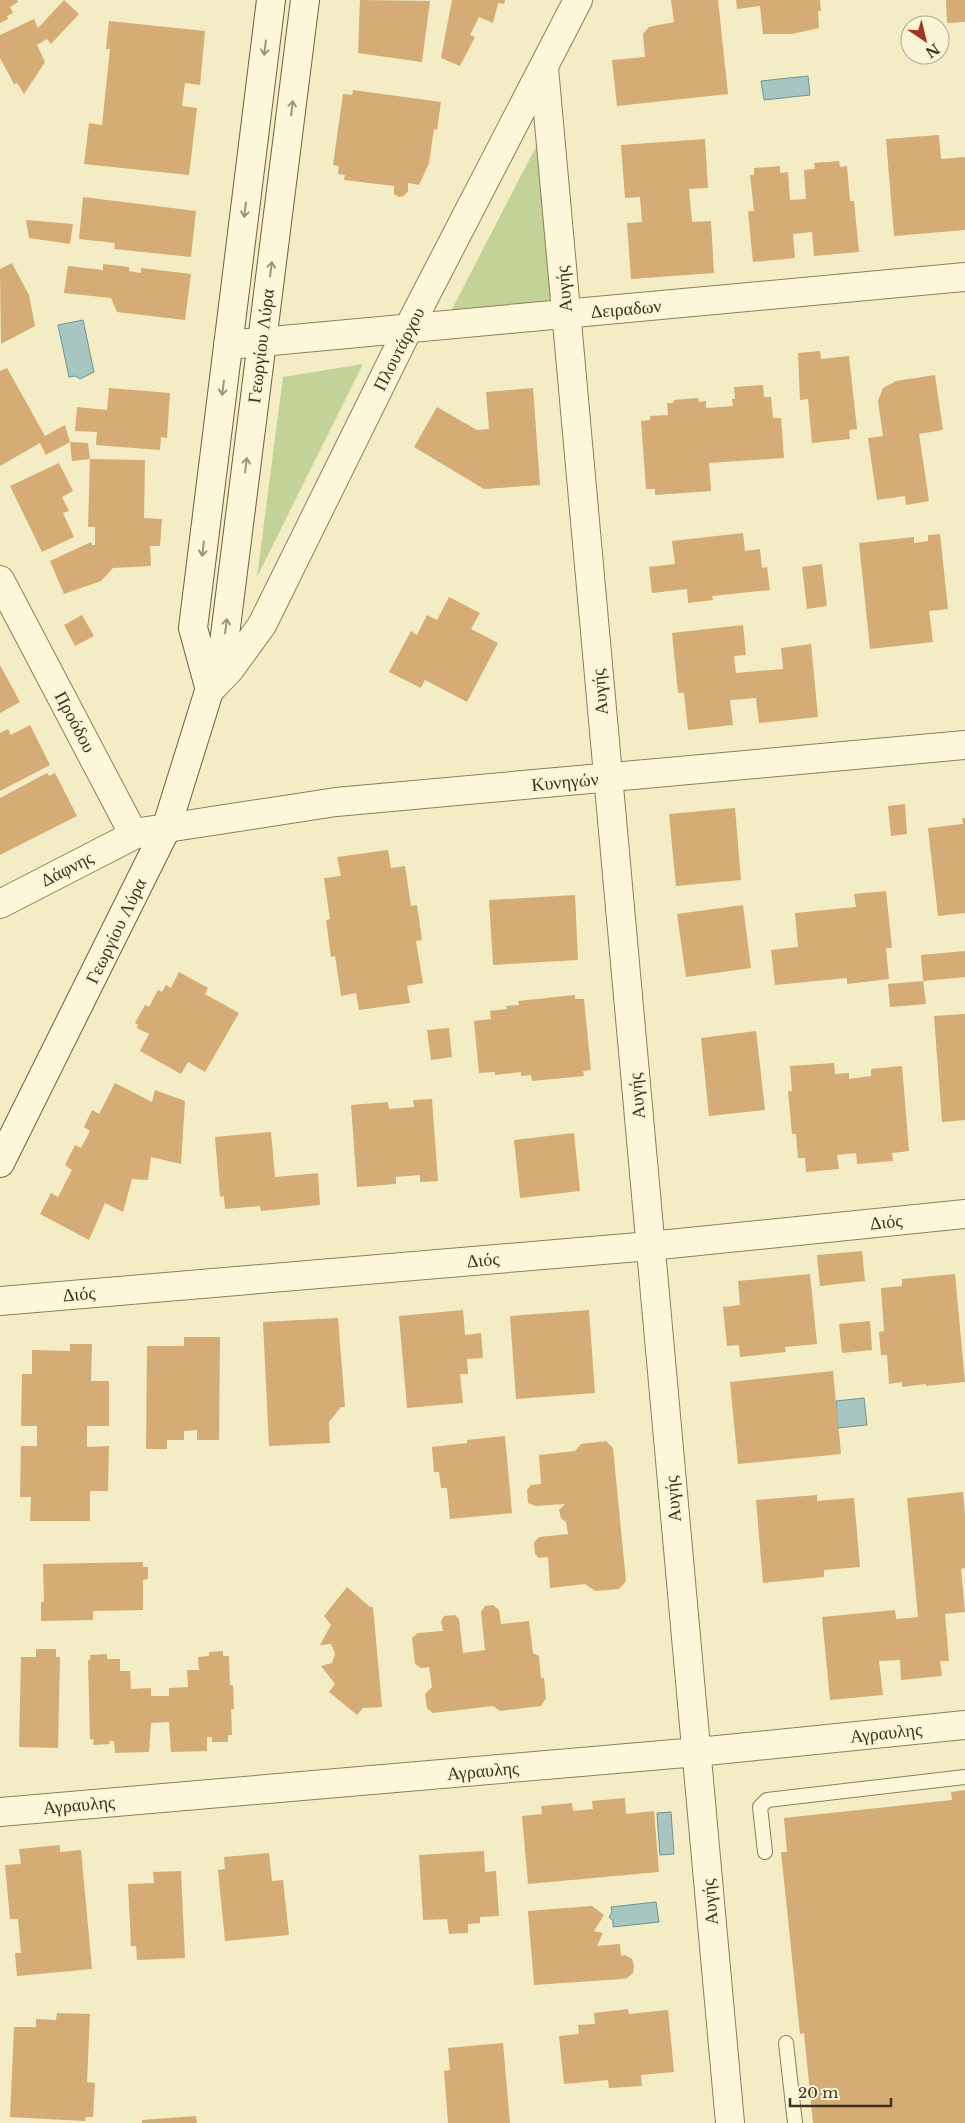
<svg xmlns="http://www.w3.org/2000/svg" width="965" height="2123" font-family="'Libre Baskerville',serif">
<style>
.green{fill:#c3d297}
.water{fill:#a7c6c1;stroke:#6c9591}
.building{fill:#d5ab76}
.lines{fill:none;stroke-linecap:round;stroke-linejoin:round}
.service-casing{stroke:#907e58;stroke-width:16}
.minor-casing{stroke:#907e58;stroke-width:30}
.tertiary-casing{stroke:#907e58;stroke-width:30}
.secondary-casing{stroke:#725f3b;stroke-width:30}
.service{stroke:#fcf7d9;stroke-width:14}
.minor{stroke:#fcf7d9;stroke-width:28}
.tertiary{stroke:#fcf7d9;stroke-width:28}
.secondary{stroke:#fcf7d9;stroke-width:28}
.oneway{stroke:#9e947c}
.labels{text-anchor:middle;stroke-width:5;stroke-linejoin:round;paint-order:stroke}
.street-label{font-size:18px;fill:#3f321e;stroke:#f9f4d5}
</style>
<rect width="100%" height="100%" fill="#f3ecc4"/>
<path class="green" d="M538,143L562,310L450,313Z
M363,364L257,577L283,377Z"/>
<path class="water" d="M808,76L810,95L764,100L761,81Z
M83,320L94,372L80,379L75,376L69,377L58,325Z
M864,1398L867,1425L838,1428L836,1401Z
M671,1812L674,1854L660,1855L657,1813Z
M656,1902L659,1922L613,1927V1921L609,1917L612,1912L611,1907Z"/>
<path class="building" d="M0,0H17L18,2L10,7L13,13L7,16L8,19L0,23Z
M64,0L79,14L51,44L47,39L37,45L45,62L24,94L17,83L14,84L0,58V35L34,19L38,28Z
M360,0L430,1L422,62L358,53Z
M452,0H505L504,4L498,3L493,23L479,17L470,35L475,37L460,66L441,58Z
M671,0H718L728,94L617,106L612,60L645,57L643,34L649,27L674,22Z
M736,0H820L821,11H818L819,28L792,34H763L760,6L737,9Z
M946,0H965V22L947,23Z
M109,21L205,31L200,85L185,83L182,106L197,108L189,175L84,164L89,123L102,125L110,49H106Z
M353,90L441,102L437,130L434,129L429,163L419,185L408,183V191L404,196L399,197L394,194V186L344,180L345,175L338,174L339,166L333,165L343,94L352,95Z
M939,135L941,159L965,157V230L894,236L886,139Z
M705,139L708,188L689,189L692,222L711,221L714,273L631,279L627,223L642,222L640,197L625,198L621,145Z
M839,161L840,167L847,166L850,201H854L859,252L814,256L812,232L793,234L795,258L753,262L748,211H754L750,175H754V168L780,166V173L788,172L790,200L806,199L804,170L815,169L814,163Z
M83,197L196,211L191,257L114,249L115,243L79,239Z
M26,220L73,224L70,244L29,238Z
M12,263L29,295L35,326L1,344L0,269Z
M103,264L129,267V271L141,273V268L191,274L185,320L117,312L111,298L64,293L68,266L103,270Z
M820,351L821,359L849,356L857,429L849,430L850,439L812,443L808,399L800,400L798,353Z
M7,368L45,436L65,425L70,442L46,455L40,443L0,466V371Z
M935,375L943,430L919,434L929,501L906,505L905,496L877,500L868,438L883,436L878,401L883,388L896,381Z
M763,385L764,397H771L773,418H781L784,458L709,463L711,491L655,495V489H646L641,421L650,420V416L668,415L667,403H673L674,400L698,398L699,402L706,401V408L733,406L732,399H735L734,387Z
M109,388L170,393L167,438L161,437L160,450L96,445L97,432L75,431L77,407L107,410Z
M533,388L540,485L484,489L414,447L437,407L477,430L489,429L486,392Z
M70,442L88,443L90,459L72,461Z
M90,459L145,460L144,518L162,519L160,546H150L151,566L113,568L101,581L64,594L50,561L91,542L92,545H95V527H88Z
M59,463L73,491L62,497L69,511L63,513L74,537L42,552L10,486Z
M743,533L745,551L760,549L762,568L767,567L770,590L712,596L713,600L688,603L687,589L652,593L649,567L675,564L672,541Z
M940,534L948,609L929,611L933,642L870,649L859,543L914,537V543L928,541V535Z
M822,564L827,606L807,609L802,567Z
M449,597L480,613L471,629L498,643L467,702L425,680L421,688L389,672L411,631L417,635L427,615L437,620Z
M82,615L94,636L75,646L64,625Z
M743,625L746,655L734,656L736,673L783,669L781,648L811,644L818,717L759,723L756,698L730,700L733,725L688,730L684,693H678L672,633Z
M0,665L20,702L0,713Z
M30,725L50,765L0,791V733L8,729L11,735Z
M47,773L49,776L55,773L77,816L0,855V798Z
M905,804L907,834L891,836L888,806Z
M735,808L741,880L676,886L669,814Z
M962,818H965V913L938,916L928,828L963,824Z
M388,850L391,868L405,866L411,906L417,905L422,940L416,941L423,983L407,986L410,1003L359,1010L356,993L341,996L335,956L331,957L326,920L330,919L324,878L341,876L337,857Z
M886,891L892,948H886L889,979L847,984V978L775,985L771,950L798,947L795,913L856,907L854,894Z
M575,895L578,960L493,965L489,900Z
M743,905L751,968L686,977L677,914Z
M965,951V977L923,981L921,955Z
M179,972L208,988L205,994L239,1013L205,1072L188,1062L181,1074L140,1051L149,1034L137,1028L138,1025L135,1023L145,1005L149,1007L158,990L162,992L166,985L171,988Z
M923,981L926,1004L890,1007L888,984Z
M575,995V999H584L591,1070L583,1071L584,1076L532,1081L531,1075L521,1076V1072L495,1075V1072L479,1073L474,1021L491,1019L490,1011L507,1009L506,1006L519,1005L518,1001Z
M965,1014V1120L942,1122L934,1016Z
M449,1028L452,1057L431,1060L427,1030Z
M756,1031L765,1110L709,1116L701,1038Z
M834,1063L835,1074L849,1073V1079L871,1076V1069L902,1066L909,1151L892,1153L893,1161L857,1164L856,1153L837,1155L839,1169L806,1172L805,1158H798L796,1134H792L788,1091H792L790,1066Z
M115,1083L152,1102L155,1090L185,1101L181,1164L151,1157L148,1180L132,1179L123,1212L105,1203L89,1240L40,1214L51,1193L58,1197L72,1170L65,1165L75,1145L81,1148L90,1131L84,1127L92,1110L99,1114Z
M432,1099L438,1181L420,1182V1175L396,1177V1184L357,1187L351,1105L388,1102L389,1109L414,1107L413,1100Z
M271,1132L275,1177L318,1173L320,1205L261,1211L260,1206L225,1209L224,1196L220,1197L215,1137Z
M574,1133L580,1191L520,1198L514,1140Z
M862,1251L865,1281L820,1286L817,1255Z
M810,1274L817,1344L785,1347L786,1352L740,1357L739,1345L727,1346L723,1307L740,1305L738,1281Z
M955,1274L965,1382L926,1386V1384L902,1387V1382L889,1384L887,1355H881L879,1332L884,1331L881,1288L902,1286V1279Z
M463,1310L465,1335L481,1333L483,1358L467,1359L468,1374H460L463,1403L407,1408L399,1316Z
M589,1310L595,1393L516,1399L510,1316Z
M338,1318L345,1407H341L329,1422L330,1443L269,1446L263,1322Z
M870,1321L872,1350L842,1353L839,1324Z
M184,1337H220L219,1440H197V1430L184,1431V1440H167V1449H146L147,1346H184Z
M70,1344H92L91,1381H109V1426H87V1447L109,1446L108,1491H90V1521H30L31,1497H20L21,1446H37V1426H21L22,1374H32V1350L70,1351Z
M833,1371L841,1454L738,1464L730,1382Z
M505,1436L512,1513L450,1519L447,1488H441L439,1472H434L432,1447L467,1443V1440Z
M606,1441L613,1448L626,1581L619,1589L595,1591L585,1584L550,1588L548,1557L539,1558L535,1554L534,1542L539,1537L568,1534L566,1522L561,1518L559,1510L565,1504L536,1506L528,1503L527,1490L531,1485L541,1484L539,1455L575,1451L581,1444Z
M963,1492L965,1515V1568L961,1569L965,1612L945,1614L949,1661H940L942,1676L901,1680L900,1660L879,1661L883,1695L830,1700L822,1617L895,1610L896,1619L918,1617L907,1498Z
M817,1495V1501L854,1498L860,1567L824,1570V1577L763,1583L756,1500Z
M143,1562V1567H148V1579L143,1580V1610L93,1611V1620L41,1621V1602H44L43,1564Z
M347,1587L370,1607H373L382,1707L363,1708L357,1715L329,1692L335,1684L321,1666L332,1663L335,1654L331,1644L320,1645L331,1625L324,1616Z
M493,1605L499,1610L501,1624L529,1621L533,1653L539,1656L541,1678H544L546,1698L541,1706L500,1711L493,1706L433,1713L427,1708L425,1694L432,1687L429,1667L421,1668L415,1664L412,1638L418,1633L443,1631L441,1621L444,1616L455,1615L459,1619L463,1653L485,1650L481,1612L485,1606Z
M36,1649H56V1657H60L58,1748L19,1747L21,1657H36Z
M223,1651V1656H229L230,1685H233L234,1709H231L232,1735H228V1742H212V1737H207V1751L171,1752L169,1722L151,1723L149,1752L115,1753L114,1741H109L110,1744L93,1745L94,1740L90,1739L88,1660H90V1655L107,1654V1659H120V1671H130L131,1689L151,1688V1696H169V1688L188,1687L187,1670H199L198,1657L209,1656V1652Z
M965,1790V2123H813L804,2033L800,2034L781,1852H787L784,1818L952,1800L951,1792Z
M625,1798L626,1814L654,1811L659,1872L528,1884L522,1816L542,1814L541,1806L572,1803L573,1811L593,1809L592,1801Z
M60,1845V1852L81,1850L92,1969L17,1976L15,1953H21L18,1919H10L5,1865L21,1864L19,1849Z
M484,1851L485,1872L496,1871L499,1916L480,1917V1923L468,1924V1933L449,1934L447,1919L423,1920L419,1855Z
M269,1853L272,1881L283,1880L289,1935L225,1941L218,1870L225,1869L224,1857Z
M181,1871L185,1958L137,1960L136,1946H131L128,1884L154,1883L153,1872Z
M592,1906L604,1915L594,1931L603,1933L597,1946L620,1944L621,1956L625,1955L632,1959L634,1966L633,1973L627,1978L622,1979L534,1985L528,1911Z
M628,2009L629,2014L668,2010L674,2072L641,2075L642,2086L609,2088L608,2080L564,2084L559,2036L579,2034L578,2025L595,2024L594,2013Z
M57,2013L90,2014L87,2082L95,2083L93,2117H86L85,2121L10,2117L14,2027H36V2019L56,2020Z
M503,2043L510,2123H448L444,2071L450,2070L448,2048Z
M196,2116L197,2123H142V2120Z"/>
<g class="lines">
<defs>
<path id="service" d="M765,1852L760,1807L767,1800L965,1777
M786,2043L795,2123"/>
<path id="minor" d="M544,68L730,2123
M228,345L965,277
M0,580L134,835
M0,904L134,835L147,831L336,802L965,745
M0,1301L650,1246L965,1214
M0,1812L697,1752L965,1725"/>
<path id="tertiary" d="M210,690L230,669L262,625L408,329L578,0"/>
<path id="secondary" d="M210,690L193,628L271,0
M0,1163L166,829L224,643L305,0"/>
</defs>
<use href="#service" class="service-casing"/>
<use href="#minor" class="minor-casing"/>
<use href="#tertiary" class="tertiary-casing"/>
<use href="#secondary" class="secondary-casing"/>
<use href="#service" class="service"/>
<use href="#minor" class="minor"/>
<use href="#tertiary" class="tertiary"/>
<use href="#secondary" class="secondary"/>
</g>
<defs><path id="oneway-shaft" d="M-6 0H5M1.5-3L5.5 0L1.5 3" fill="none" stroke-width="1.6" stroke-linecap="round" stroke-linejoin="round" transform="scale(1.25)"/></defs>
<g class="oneway">
<use href="#oneway-shaft" transform="translate(265 48) rotate(97)"/>
<use href="#oneway-shaft" transform="translate(292 108) rotate(-83)"/>
<use href="#oneway-shaft" transform="translate(245 210) rotate(97)"/>
<use href="#oneway-shaft" transform="translate(271 269) rotate(-83)"/>
<use href="#oneway-shaft" transform="translate(223 388) rotate(97)"/>
<use href="#oneway-shaft" transform="translate(246 465) rotate(-83)"/>
<use href="#oneway-shaft" transform="translate(203 549) rotate(97)"/>
<use href="#oneway-shaft" transform="translate(226 626) rotate(-83)"/>
</g>
<g class="labels">
<g class="street-label">
<text transform="translate(564 289) rotate(-95)" y="6">Αυγής</text>
<text transform="translate(626 309) rotate(-5)" y="6">Δειραδων</text>
<text transform="translate(261 346) rotate(-83)" y="6">Γεωργίου Λύρα</text>
<text transform="translate(399 349) rotate(-63)" y="6">Πλουτάρχου</text>
<text transform="translate(600 692) rotate(-95)" y="6">Αυγής</text>
<text transform="translate(75 722) rotate(62)" y="6">Προόδου</text>
<text transform="translate(565 782) rotate(-5)" y="6">Κυνηγών</text>
<text transform="translate(67 869) rotate(-27)" y="6">Δάφνης</text>
<text transform="translate(116 931) rotate(-64)" y="6">Γεωργίου Λύρα</text>
<text transform="translate(637 1096) rotate(-95)" y="6">Αυγής</text>
<text transform="translate(886 1222) rotate(-6)" y="6">Διός</text>
<text transform="translate(483 1260) rotate(-5)" y="6">Διός</text>
<text transform="translate(79 1294) rotate(-5)" y="6">Διός</text>
<text transform="translate(673 1499) rotate(-95)" y="6">Αυγής</text>
<text transform="translate(886 1733) rotate(-6)" y="6">Αγραυλης</text>
<text transform="translate(483 1771) rotate(-5)" y="6">Αγραυλης</text>
<text transform="translate(79 1805) rotate(-5)" y="6">Αγραυλης</text>
<text transform="translate(710 1902) rotate(-95)" y="6">Αυγής</text>
</g>
</g>
<g transform="translate(925 40) rotate(145)"><circle r="24" fill="#f9f4d5" stroke="#afa68c"/>
<path d="M0-4L9 19L0 12L-9 19Z" fill="#a63422"/>
<text y="-8" font-size="14" font-weight="bold" text-anchor="middle" fill="#3f321e">N</text>
</g>
<path d="M790 2098v8h101v-8" fill="none" stroke="#3f321e" stroke-width="2.5"/>
<text x="798" y="2098" font-size="15" fill="#3f321e" stroke="#f9f4d5" stroke-width="4" paint-order="stroke">20 m</text>
</svg>
